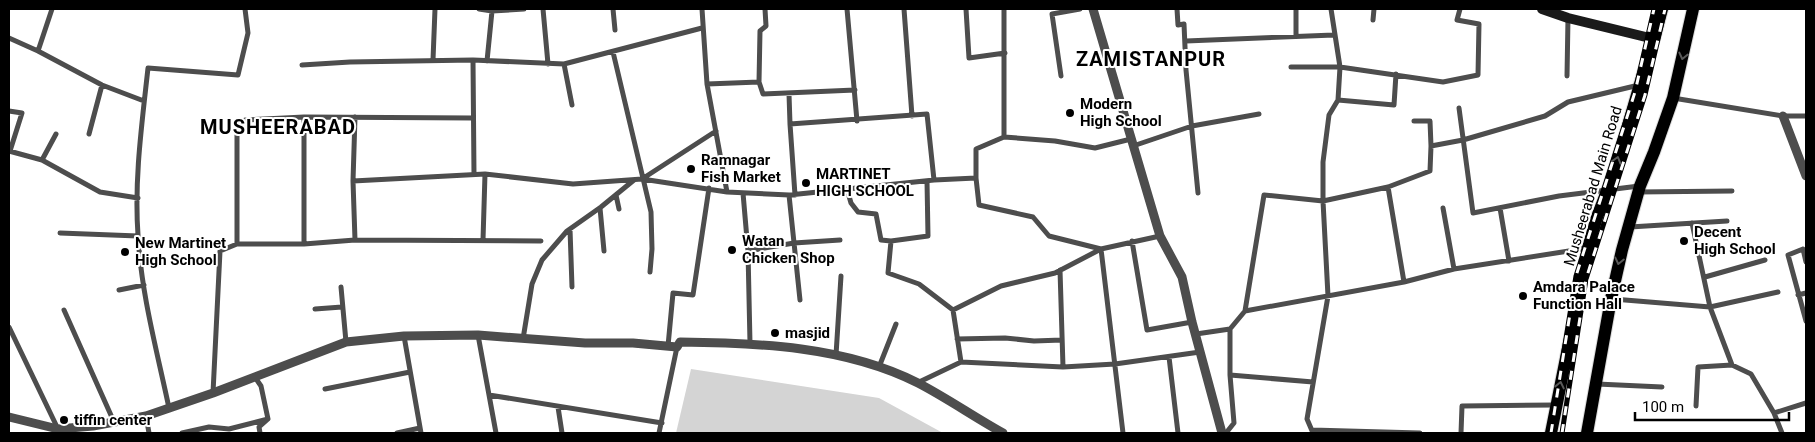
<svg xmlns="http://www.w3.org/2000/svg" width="1815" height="442" font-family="Roboto,sans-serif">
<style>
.green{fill:#d4d4d4}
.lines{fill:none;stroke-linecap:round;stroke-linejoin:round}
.primary-casing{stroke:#dbdbdb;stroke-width:14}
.minor{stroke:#4d4d4d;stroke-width:5}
.tertiary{stroke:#4d4d4d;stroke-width:9}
.secondary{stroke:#1a1a1a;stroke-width:10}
.primary{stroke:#000;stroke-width:12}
.rail-casing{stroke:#000;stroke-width:5}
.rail{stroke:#fff;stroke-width:3;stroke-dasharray:9;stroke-linecap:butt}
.oneway{stroke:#595959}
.poi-dot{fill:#000;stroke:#fff;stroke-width:2}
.labels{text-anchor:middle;stroke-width:4;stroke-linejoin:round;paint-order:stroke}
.poi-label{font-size:15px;font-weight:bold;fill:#000;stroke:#fff;text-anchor:start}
.street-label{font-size:15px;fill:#000;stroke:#fff}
.district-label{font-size:20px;font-weight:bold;letter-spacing:1px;fill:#000;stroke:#fff}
</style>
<rect width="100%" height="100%" fill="#fff"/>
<path class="green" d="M691,369L879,398L943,433H676Z"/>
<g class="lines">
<defs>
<path id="primary" d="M1551,433L1588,248L1597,217L1608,189L1628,126L1649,53L1654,39L1662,9
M1587,433L1611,299L1622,250L1640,186L1654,152L1673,98L1693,9"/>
</defs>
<use href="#primary" class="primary-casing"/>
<path class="minor" d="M479,9L492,11L524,9
M543,9L548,64
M613,9L615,30
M702,9L707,84L727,192
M847,9L857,121
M904,9L912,116
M966,9L969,58L1005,53
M1177,9L1178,25L1184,24L1186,70L1198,193
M1296,9V36
M1373,20L1374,9
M9,38L38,51L102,85L144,101
M1186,41L1334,35
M38,51L52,9
M613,52L651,212L652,249L650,272
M433,60L435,9
M473,60L474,175
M487,61L492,11
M564,64L572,105
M302,65L350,62L473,60L564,64L702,28
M1291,67H1340L1443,82L1478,75L1479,24L1457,20L1460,9
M1061,76L1052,14L1080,9
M1567,76L1568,18
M759,82L760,31L766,26L765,9
M707,84L759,82L763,94L855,90
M789,94L790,124L795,195
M1673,98L1783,116H1806
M1338,100L1394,105L1396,74
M1459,108L1473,213L1559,196L1639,186
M9,111L22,113L10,151
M304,117V244
M1414,121H1430L1431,146
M790,124L927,114L934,180
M89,134L102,85
M1004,137V9
M1133,146L1192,126L1259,114
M9,151L42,160L100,192L138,198
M42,160L56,134
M976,178L979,205L1033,217L1049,236L1101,249L1123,433
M642,179L716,131
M353,181L485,174L573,184L642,179L727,192L789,195L934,180L976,178V149L1004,137L1055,141L1095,148L1131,139
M1388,187L1404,282
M847,189L851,203L858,212L876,214L881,240L891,241L928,236L927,181
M1638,192L1732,191
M743,193L748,251L750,343
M616,195L619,209
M789,195L800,300
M600,208L604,251
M1443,208L1454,269
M1500,208L1509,261
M1692,223L1710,307L1732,365L1751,374L1774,413L1782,433
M1630,227L1727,221
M570,229L572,287
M60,233L138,236
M355,240L353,181L355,117
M483,240L485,174
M891,241L888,273L919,284L953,310L1001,286L1055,273L1101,249L1160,236
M1132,241L1147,330L1192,322
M237,244V128L240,122L245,120L304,117L473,118
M748,251L794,243L840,240
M1806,262L1803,249L1788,255L1806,321
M1060,270L1063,367
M1705,277L1765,260
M341,287L346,342
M119,290L144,285
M1798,295L1806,293
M1613,299L1710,307L1778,292
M315,309L342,307
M64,310L114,422
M953,310L961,362
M1245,311L1404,282L1454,269L1588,248
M9,327L58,429
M1196,334L1230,329
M478,335L496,433
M404,336L421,433
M523,339L532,284L542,260L567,231L601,207L634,180
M957,339L1005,338L1034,341L1062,340
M668,346L673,293L693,295L709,188
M836,355L841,276
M1169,357L1178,433
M879,367L896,324
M1230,375L1313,382
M254,376L261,386L268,419L259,427L260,433
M917,383L961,362L1063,367L1115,364L1200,352
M1597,384L1662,387
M325,389L410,372
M213,393L220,251L237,244H304L355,240L541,241
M489,395L662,423
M1696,406L1698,367L1732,365
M558,407L562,433
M169,408C157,351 141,293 138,235C134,180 142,123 148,68L238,75L248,33L245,9
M1774,413L1806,403
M146,416L149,433
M1312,430L1420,433
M182,433L209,427L229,429L268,419
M397,433L420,428
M659,433L677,347
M1226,433L1234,423L1230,375V329L1245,311L1264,195L1323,201L1388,187L1430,171L1431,146L1463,140L1545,116L1568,102L1639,85
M1313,433L1307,419L1328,296L1323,201V162L1329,115L1338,100L1340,67L1331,9
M1461,433L1462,406L1555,405"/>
<path class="tertiary" d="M1093,9L1160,236L1182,277L1192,322L1222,433
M1783,116L1806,176
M9,417L58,429L93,426L146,416L213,393L346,342L404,336L478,335L585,343H633L677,347L680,342C759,343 845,346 918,383C947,398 974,417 1003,433"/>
<path class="secondary" d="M1542,9L1568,18L1654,39"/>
<use href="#primary" class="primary"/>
<defs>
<path id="rail" d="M1551,433L1576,276L1635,92L1654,9
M1562,433L1586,279L1645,95L1665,9"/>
</defs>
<use href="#rail" class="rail-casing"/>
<use href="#rail" class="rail"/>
</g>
<defs><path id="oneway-chevron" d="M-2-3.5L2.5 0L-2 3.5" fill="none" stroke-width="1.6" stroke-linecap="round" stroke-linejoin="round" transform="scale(1.25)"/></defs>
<g class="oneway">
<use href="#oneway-chevron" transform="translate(1683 56) rotate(103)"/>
<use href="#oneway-chevron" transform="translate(1617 160) rotate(-73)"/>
<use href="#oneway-chevron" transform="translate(1619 261) rotate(103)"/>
<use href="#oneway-chevron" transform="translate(1560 385) rotate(-78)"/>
</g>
<g class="poi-dot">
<circle cx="1070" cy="113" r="5"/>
<circle cx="691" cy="169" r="5"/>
<circle cx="806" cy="183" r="5"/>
<circle cx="1684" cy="241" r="5"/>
<circle cx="732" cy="250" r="5"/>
<circle cx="125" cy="252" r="5"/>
<circle cx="1523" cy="296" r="5"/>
<circle cx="775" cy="333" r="5"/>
<circle cx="64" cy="420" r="5"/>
</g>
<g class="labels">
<g class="poi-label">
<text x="1080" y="109">Modern<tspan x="1080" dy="17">High School</tspan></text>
<text x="701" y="165">Ramnagar<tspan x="701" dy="17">Fish Market</tspan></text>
<text x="816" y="179">MARTINET<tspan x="816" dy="17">HIGH SCHOOL</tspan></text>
<text x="1694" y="237">Decent<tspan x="1694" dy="17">High School</tspan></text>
<text x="742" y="246">Watan<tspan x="742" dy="17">Chicken Shop</tspan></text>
<text x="135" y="248">New Martinet<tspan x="135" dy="17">High School</tspan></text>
<text x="1533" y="292">Amdara Palace<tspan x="1533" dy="17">Function Hall</tspan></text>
<text x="785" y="338">masjid</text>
<text x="74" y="425">tiffin center</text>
</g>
<g class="street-label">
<text transform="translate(1593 186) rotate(-73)" y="5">Musheerabad Main Road</text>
</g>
<g class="district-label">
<text x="1151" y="66">ZAMISTANPUR</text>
<text x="278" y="134">MUSHEERABAD</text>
</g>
</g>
<rect width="1815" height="442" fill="none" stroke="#000000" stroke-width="20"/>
<path d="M1635 412v8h154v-8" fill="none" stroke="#000000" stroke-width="2.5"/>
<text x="1642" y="412" font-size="15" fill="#000000" stroke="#ffffff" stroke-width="4" paint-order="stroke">100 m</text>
</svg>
